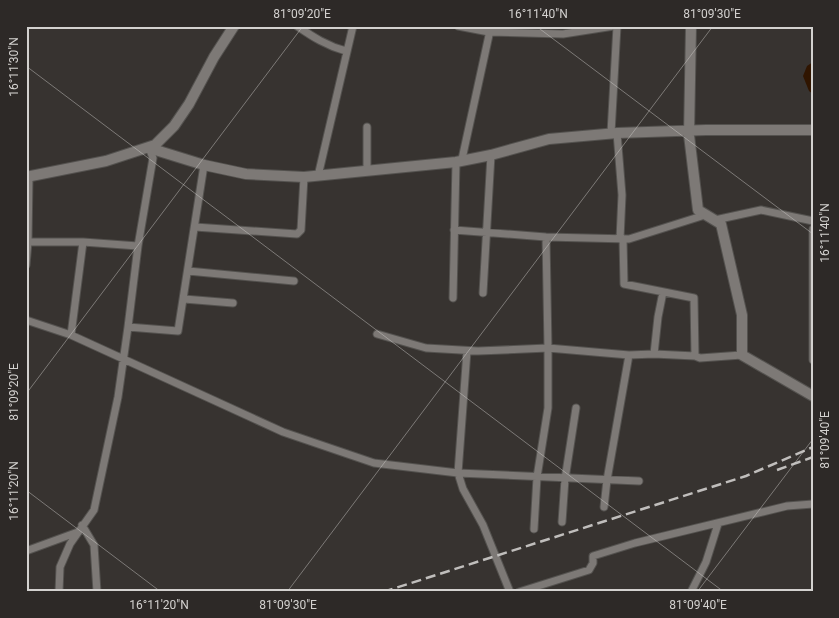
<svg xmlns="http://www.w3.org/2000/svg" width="839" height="618" font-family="Roboto,sans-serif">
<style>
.water{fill:#301500}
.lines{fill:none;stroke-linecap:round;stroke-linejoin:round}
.street-casing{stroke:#54524f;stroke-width:9}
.secondary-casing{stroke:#54524f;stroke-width:12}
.street{stroke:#7d7976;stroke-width:7}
.secondary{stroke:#7d7976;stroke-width:10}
.rail{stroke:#c0bebc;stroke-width:2.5;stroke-dasharray:10 5;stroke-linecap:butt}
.ticks{fill:none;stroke:#d3d1cf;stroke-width:1;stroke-opacity:0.45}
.neatline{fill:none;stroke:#d3d1cf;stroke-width:2}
.ticks-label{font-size:12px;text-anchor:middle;fill:#d3d1cf}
</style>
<rect width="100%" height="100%" fill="#373330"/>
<path class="water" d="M813,62V94L809,91L803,76L807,66Z"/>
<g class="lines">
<defs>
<path id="street" d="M297,26C313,37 327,46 346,51
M458,26L489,32L563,34L614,26
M611,133L617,26
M617,133L622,195L620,239
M149,148L153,158L138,246L128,327L178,331L204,165
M462,159L491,26
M367,171V127
M318,176L353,26
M29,177L28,242H83
M715,220L761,210L813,221
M195,227L297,234L301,230L304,177
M813,229V360
M454,230L546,237L629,239L705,215
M546,237L548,348L629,355L607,480L604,507
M623,239L624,284L694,298L695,356L700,358L742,355
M26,242H28L26,265
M188,271L294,281
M483,293L491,155
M453,298L456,162
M184,299L233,303
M26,320L71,335L283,432L374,463L458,473L639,481
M377,334L426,348L478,351L548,348V408L537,477L534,529
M71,335L83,242L138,246
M467,351L458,473L463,489L483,525L510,592
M654,354L658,317L663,292
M629,355L654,354L695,356
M562,522L565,479L576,408
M82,525L94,545L97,592
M26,551L78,532
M59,592L60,567L70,544L94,510L118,397L128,327
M519,592L589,570L593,563V556L635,543L787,506L813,504
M691,592L706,562L718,524"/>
<path id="secondary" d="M691,26L689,135L698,210L721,224L742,315V355L813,396
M149,148L204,165L246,174L304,177L456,162L491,155L549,139L617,133L706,130H813
M26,177L106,161L155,145L174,126L189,104L214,57L234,26"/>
</defs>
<use href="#street" class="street-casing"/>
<use href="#secondary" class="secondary-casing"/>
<use href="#street" class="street"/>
<use href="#secondary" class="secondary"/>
<path class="rail" d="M777,470L813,457
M383,592L746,476L813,447"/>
</g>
<path class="ticks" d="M536,26L813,234M26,66L724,592M26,394L303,26M26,490L161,592M287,592L713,26M697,592L813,439"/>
<rect width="839" height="618" fill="none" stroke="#2d2927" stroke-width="55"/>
<rect x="28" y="28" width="784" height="562" class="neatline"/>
<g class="ticks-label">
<text x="302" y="18">81°09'20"E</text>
<text x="538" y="18">16°11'40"N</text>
<text x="712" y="18">81°09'30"E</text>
<text transform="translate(14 67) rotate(-90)" y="4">16°11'30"N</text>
<text transform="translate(825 233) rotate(-90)" y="4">16°11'40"N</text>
<text transform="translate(14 392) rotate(-90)" y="4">81°09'20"E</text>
<text transform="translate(825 440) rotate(-90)" y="4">81°09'40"E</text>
<text transform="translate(14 491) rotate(-90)" y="4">16°11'20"N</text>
<text x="159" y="609">16°11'20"N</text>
<text x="288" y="609">81°09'30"E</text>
<text x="698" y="609">81°09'40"E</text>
</g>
</svg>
